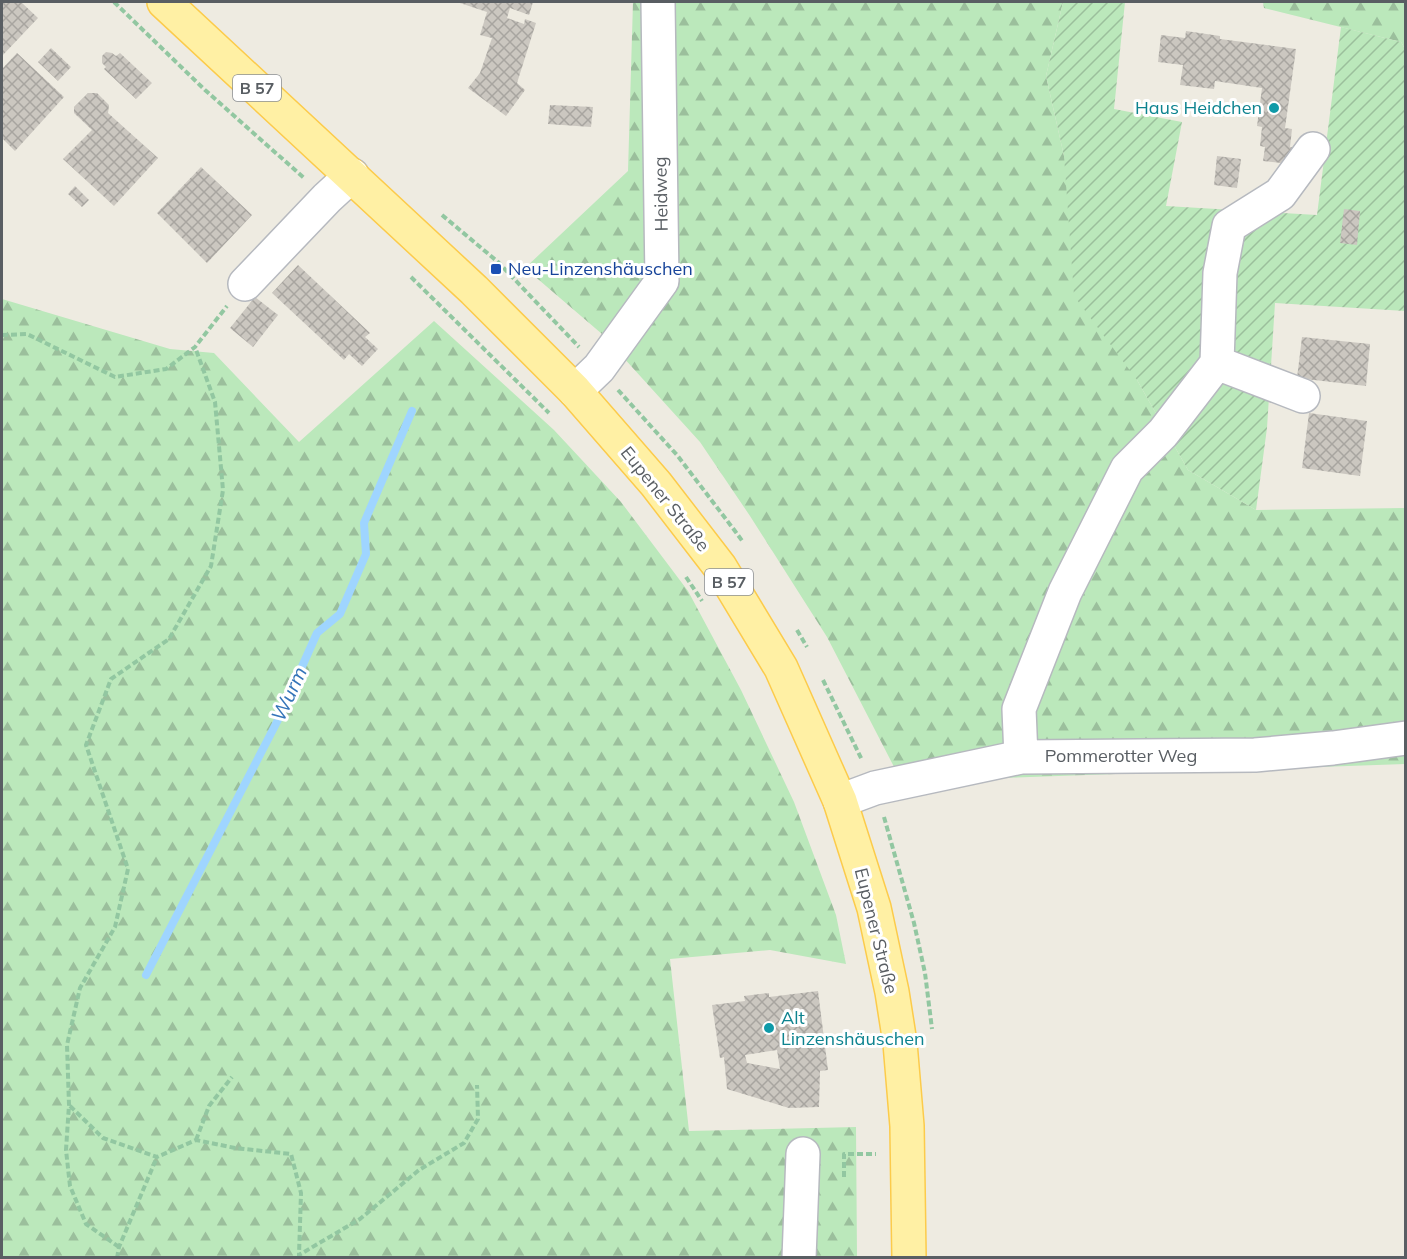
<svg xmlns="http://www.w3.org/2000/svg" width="1407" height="1259" font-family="Mulish,sans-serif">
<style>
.forest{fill:url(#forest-firs)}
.garden{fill:url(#garden-furrows)}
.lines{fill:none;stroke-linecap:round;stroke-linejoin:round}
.stream{stroke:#9fd5ff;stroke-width:8}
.building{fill:url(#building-cross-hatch);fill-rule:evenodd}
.minor-casing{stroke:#b6b9bf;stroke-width:36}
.major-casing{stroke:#fccb4b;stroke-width:36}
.path{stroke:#92c7a1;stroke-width:4;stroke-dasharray:6 3;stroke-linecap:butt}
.minor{stroke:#fff;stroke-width:33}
.major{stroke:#fff0a4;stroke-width:33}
.culture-dot{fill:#0f9aa8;stroke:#fff;stroke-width:2}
.transit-dot{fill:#1a4fb4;stroke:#fff;stroke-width:2}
.labels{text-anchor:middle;stroke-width:6;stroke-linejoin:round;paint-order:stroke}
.shield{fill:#fff;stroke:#8b8e92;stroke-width:1.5}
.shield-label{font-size:16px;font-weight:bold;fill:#595e63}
.culture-label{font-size:18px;fill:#0d838f;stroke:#fff;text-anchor:end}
.street-label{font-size:18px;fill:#595e63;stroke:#fff}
.transit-label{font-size:18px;fill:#164399;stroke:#fff;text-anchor:start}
.water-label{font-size:20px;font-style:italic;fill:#3575b9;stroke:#fff}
</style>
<defs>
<pattern id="forest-firs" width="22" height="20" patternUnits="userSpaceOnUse" patternTransform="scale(1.5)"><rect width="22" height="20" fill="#bbe8bb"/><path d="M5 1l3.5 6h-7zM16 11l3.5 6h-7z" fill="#9bbf9c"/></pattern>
<pattern id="garden-furrows" width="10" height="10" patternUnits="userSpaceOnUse" patternTransform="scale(1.5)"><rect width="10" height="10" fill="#bbe8bb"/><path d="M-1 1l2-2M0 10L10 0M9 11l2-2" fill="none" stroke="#9bbf9c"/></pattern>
<pattern id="building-cross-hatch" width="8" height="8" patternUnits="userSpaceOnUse" patternTransform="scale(1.5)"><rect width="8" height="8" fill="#cbc7c0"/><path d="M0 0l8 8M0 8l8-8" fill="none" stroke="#a8a5a0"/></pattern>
</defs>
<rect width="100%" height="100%" fill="#eeebe1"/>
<path class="forest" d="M633,2H1063L1046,76L1064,156L1137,380L1188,470L1256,510L1405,508V764L1000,778L907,792L827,637L750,516L700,442L602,334L525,268L628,171Z
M1263,2H1405V49L1401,42L1264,8Z
M2,299L170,349L214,353L299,442L434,321L554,430L621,502L688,591L741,690L794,802L836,915L846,964L770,950L670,959L689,1131L856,1127L857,1257H2Z"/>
<path class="garden" d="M1063,2H1125L1114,109L1182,122L1166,206L1317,215L1341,27L1401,42L1405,49V311L1275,303L1267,428L1256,510L1188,470L1137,380L1074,296L1064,156L1046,76Z"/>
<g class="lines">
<path class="stream" d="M146,975L280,716L317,633L340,614L366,554L364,523L412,411"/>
</g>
<path class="building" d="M2,2H21L38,18L2,56Z
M457,2H533L529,15L510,8L507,18L524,24L525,19L536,23L517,83L525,90L506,116L468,88L480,73L492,38L480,35L487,12Z
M1186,31L1220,36V39L1296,49L1285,128L1292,129L1290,147H1293L1291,164L1263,161L1265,147L1260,146L1262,127L1257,126L1262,88L1215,81L1214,89L1180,85L1183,65L1158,62L1161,35L1185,38Z
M51,48L71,67L58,81L38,62Z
M106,52L112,53L116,56L120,53L152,83L136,99L104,69L106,67L102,63V56Z
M17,53L64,97L15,151L2,138V69Z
M88,93H97L109,105L108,113L158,158L114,206L63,159L92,130L74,113V107Z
M550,105L593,107L591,127L548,124Z
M1217,156L1241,159L1237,188L1214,185Z
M201,167L252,215L207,263L157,213Z
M75,186L89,200L82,207L68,194Z
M1344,209L1360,211L1357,245L1340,243Z
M298,265L370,333L365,337L378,349L362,366L349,354L344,360L272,293Z
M255,297L278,315L253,347L230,328Z
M1302,337L1370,344L1366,386L1297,378Z
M1309,413L1367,421L1360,476L1302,468Z
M818,991L828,1070L820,1071L819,1107L789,1108L727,1089L724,1057L720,1058L712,1005L745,1001L744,996L769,993V997ZM777,1050L780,1069L747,1063L745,1055Z"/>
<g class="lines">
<defs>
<path id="minor" d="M245,284L327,198L352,175
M575,391L599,368L662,281L658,2
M1303,396L1217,363L1220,273L1229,226L1280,194L1313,149
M1021,757L1019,709L1065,592L1127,469L1163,433L1217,363
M840,801L875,788L1021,757L1255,755L1333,748L1406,738
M799,1258L803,1154"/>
<path id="major" d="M164,2L474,290L575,391L656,484L720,567L781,668L840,801L874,908L892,992L900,1043L907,1126L909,1258"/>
</defs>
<use href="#minor" class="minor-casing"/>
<use href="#major" class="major-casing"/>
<path class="path" d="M114,2L205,90L304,178
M442,215L498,262L579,347
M411,277L549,413
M2,335L27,334L115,377L166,369L195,347L227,306
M618,390L677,455L735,531L743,542
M686,577L702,601
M797,630L807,647
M823,680L862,760
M884,817L914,923L925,973L932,1029
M70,1106L103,1138L157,1157L196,1140L235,1148L291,1154L301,1193L299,1255
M196,1140L209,1106L232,1077
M844,1177V1154H876
M119,1247L86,1224L70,1186L66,1150L69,1105L67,1045L80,988L115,927L128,869L86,745L111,679L169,639L211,566L223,490L215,402L195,347
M117,1258L119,1247L157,1157
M299,1258V1255L360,1219L419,1170L464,1143L478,1119L477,1085"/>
<use href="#minor" class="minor"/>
<use href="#major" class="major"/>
</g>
<g class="culture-dot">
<circle cx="1274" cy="108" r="6"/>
<circle cx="769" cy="1028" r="6"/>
</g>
<rect class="transit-dot" x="490" y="263" width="12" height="12" rx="3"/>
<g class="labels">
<g class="shield">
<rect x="233" y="75" width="48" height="26" rx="4.5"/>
<rect x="705" y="569" width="48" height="26" rx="4.5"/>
</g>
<g class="shield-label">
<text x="257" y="94">B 57</text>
<text x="729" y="588">B 57</text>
</g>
<g class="culture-label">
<text x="1262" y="114">Haus Heidchen</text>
<text x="781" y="1024" text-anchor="start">Alt<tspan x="781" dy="21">Linzenshäuschen</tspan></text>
</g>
<g class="street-label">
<text transform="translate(661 194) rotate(-91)" y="6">Heidweg</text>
<text transform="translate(665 499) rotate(51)" y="6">Eupener Straße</text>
<text x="1121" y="762">Pommerotter Weg</text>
<text transform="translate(876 931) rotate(76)" y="6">Eupener Straße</text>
</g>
<g class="transit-label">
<text x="508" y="275">Neu-Linzenshäuschen</text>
</g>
<g class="water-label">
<text transform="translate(289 694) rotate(-65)" y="7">Wurm</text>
</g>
</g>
<rect width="1407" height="1259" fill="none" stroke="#595e63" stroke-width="6"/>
</svg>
